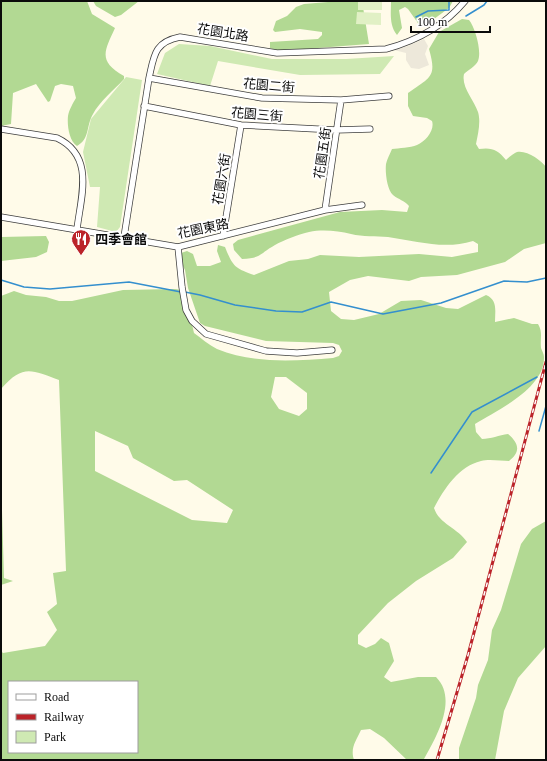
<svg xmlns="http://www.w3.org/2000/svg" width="547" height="761" font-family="'Times New Roman','Noto Sans TC',serif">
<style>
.green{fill:#cfe9b3}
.forest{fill:#b2d993;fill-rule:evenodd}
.pitch{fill:#e1f0c5}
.plaza{fill:#ede8da}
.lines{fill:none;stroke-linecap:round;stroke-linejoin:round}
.stream{stroke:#348fce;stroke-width:1.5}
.street-casing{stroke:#3e3e3e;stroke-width:7}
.street{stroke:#fff;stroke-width:5.5}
.rail-casing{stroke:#bb2329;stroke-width:3}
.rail{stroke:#fff;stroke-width:1.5;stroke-dasharray:4.5;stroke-linecap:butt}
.labels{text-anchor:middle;stroke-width:4;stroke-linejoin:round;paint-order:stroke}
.street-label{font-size:13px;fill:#0b0b0b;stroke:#fff}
.poi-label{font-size:13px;font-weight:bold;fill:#0b0b0b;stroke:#fff;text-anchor:start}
</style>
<rect width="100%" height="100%" fill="#fffbe9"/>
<path class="green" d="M179,44L210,46L272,59H346L394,56L380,74L300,75L218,61L210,86L157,74L165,53Z
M126,77L142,80L120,227L116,232L97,227L100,187H90L83,152L91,119Z"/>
<path class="forest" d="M1,1H87L92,14L115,28C104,52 98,61 124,76V79C115,89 99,102 93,114C86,126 90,139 77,146C69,141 67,125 68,116C69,110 73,103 76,98L73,86L61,84L55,86L50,101L48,102L36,84L13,93L11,124L1,126Z
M93,1H139L121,15L115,17L96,6Z
M340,1H362L369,44L279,51L270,48V42L318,39L322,35V32L300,29L275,32L273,30L276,21L287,16L296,7L304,4Z
M391,1H453L449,8L423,27L420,26L408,9L405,7L399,10L402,28L397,35C389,25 391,13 391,1Z
M462,19L469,20C475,27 482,51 478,61C476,66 468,70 464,74C461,87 474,100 478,112C481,122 478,134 476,144L479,149C492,147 498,150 506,160C509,157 514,153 517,152C527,150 541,160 546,167V243L524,249L505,262L457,275L421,277L409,281L368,276L350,280L329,292L331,311L341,319L354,320L379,314L401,301L421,300L446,308L458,309L486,295C498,300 495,311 495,322L514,318L532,324H538C543,332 540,338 541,348C542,351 544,354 544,357C545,388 498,410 475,424L476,432L482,439C491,439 499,435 508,434C519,443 521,452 509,461C501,461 489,459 481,461C459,466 444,489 434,508C439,524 458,528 467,542L453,558L416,581L388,603L358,635V644L366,648L375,644L381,638L389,643L394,661L384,677L391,682L418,677H436C458,699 437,736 424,759L407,760L384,738L370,729L361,730C356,741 350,748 354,760H1V651L3,653L45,646L57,630L47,612L57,604L53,573L66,571L59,380C31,370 23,364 1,389V296L14,291L26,295L46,297L59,301H72L123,290L175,289L182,290L185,295L194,333C201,338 209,345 217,349C253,364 295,361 333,358L339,356L342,351L339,345L333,343L266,341L205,326L200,323L188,288L185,270L180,260L181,253L187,251L193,254L197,266H210L221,262L217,251L218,245L225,247C233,267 235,268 254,275L289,261L308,259L320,255L359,257L419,254L452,257L478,252V244L473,241C444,250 417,241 388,237C376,236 363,237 351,234C338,231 323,229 309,232C299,234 284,240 275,245C259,254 262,258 242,259L234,250L233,244L238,240L340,212L382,210L407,212L409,206C404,200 399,200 393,195C387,190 385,172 386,164C387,159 390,154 392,149C399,148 410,148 417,145C426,141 435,130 432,121L427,118L413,116L408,106V93C431,77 437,77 429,49L439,32ZM275,377H286L307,393V409L299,416L279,409L271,397ZM95,431L128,446L133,458L174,481L187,480L233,510L227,523L192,520L95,471ZM9,682H137V752H9Z
M46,236L49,242L47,252L36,257L1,261V237Z
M1,476L4,578L13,581L1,585Z
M546,521V646L518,678L504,711L495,760H459V748L476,698L478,685L488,660L492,630L501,610L521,544L532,529Z"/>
<path class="pitch" d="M358,1H382V10H358Z
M357,12L381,13V25L356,24Z"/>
<path class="plaza" d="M424,39L428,46L425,54L429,65L419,69L411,68L406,60V53L394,50L408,46Z"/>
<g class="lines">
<path class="stream" d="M466,16L484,5L487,1
M416,17L428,11L449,10V1
M1,280L24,287L50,289L129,282L181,292
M185,292L200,295L235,305L276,311L302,312L331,302L383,314L441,303L504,281L527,282L546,278
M539,431L546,406
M431,473L472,412L537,377"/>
<defs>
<path id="street" d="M149,78L262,98L341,100L389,96
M144,106L241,125L336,130L370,129
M1,129L57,138C95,156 81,196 77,229
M325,210L341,100
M1,217L178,247L325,210L362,205
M223,236L241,125
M124,237L149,78C154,56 154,42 180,37L277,53L386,49C416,41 445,25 465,1
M178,247L182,287L186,310L192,321L206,334L266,351L297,353L332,350"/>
</defs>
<use href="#street" class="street-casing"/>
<use href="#street" class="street"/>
<defs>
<path id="rail" d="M437,760L468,655L546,362"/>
</defs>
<use href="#rail" class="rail-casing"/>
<use href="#rail" class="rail"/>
</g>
<defs>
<symbol id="restaurant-pin" viewBox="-11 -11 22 30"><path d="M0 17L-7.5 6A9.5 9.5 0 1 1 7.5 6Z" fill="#bb2329" stroke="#fff"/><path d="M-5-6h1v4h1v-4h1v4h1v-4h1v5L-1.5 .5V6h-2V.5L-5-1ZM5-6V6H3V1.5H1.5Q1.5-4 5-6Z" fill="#fff"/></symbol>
</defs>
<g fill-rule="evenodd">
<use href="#restaurant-pin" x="70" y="228" width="22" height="30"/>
</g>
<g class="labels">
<g class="street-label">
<text transform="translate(223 32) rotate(9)" y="5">花園北路</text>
<text transform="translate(269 85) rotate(5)" y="5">花園二街</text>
<text transform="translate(257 114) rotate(5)" y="5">花園三街</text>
<text transform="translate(322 153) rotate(-82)" y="5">花園五街</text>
<text transform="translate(221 179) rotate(-81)" y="5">花園六街</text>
<text transform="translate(203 228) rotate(-12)" y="5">花園東路</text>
</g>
<g class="poi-label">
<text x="95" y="244">四季會館</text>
</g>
</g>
<rect width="547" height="761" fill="none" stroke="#0b0b0b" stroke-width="4"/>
<rect x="8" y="681" width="130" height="72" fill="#ffffff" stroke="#9d9d9d"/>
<rect x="16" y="694" width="20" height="6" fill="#ffffff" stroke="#9d9d9d"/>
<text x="44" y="701" font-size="12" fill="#0b0b0b">Road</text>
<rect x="16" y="714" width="20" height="6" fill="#bb2329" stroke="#9d9d9d"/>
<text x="44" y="721" font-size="12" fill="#0b0b0b">Railway</text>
<rect x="16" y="731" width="20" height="12" fill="#cfe9b3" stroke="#9d9d9d"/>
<text x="44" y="741" font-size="12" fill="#0b0b0b">Park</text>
<path d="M411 26v6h79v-6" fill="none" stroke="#0b0b0b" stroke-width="2"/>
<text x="417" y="26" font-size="12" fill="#0b0b0b" stroke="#ffffff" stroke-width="3" paint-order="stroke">100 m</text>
</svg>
